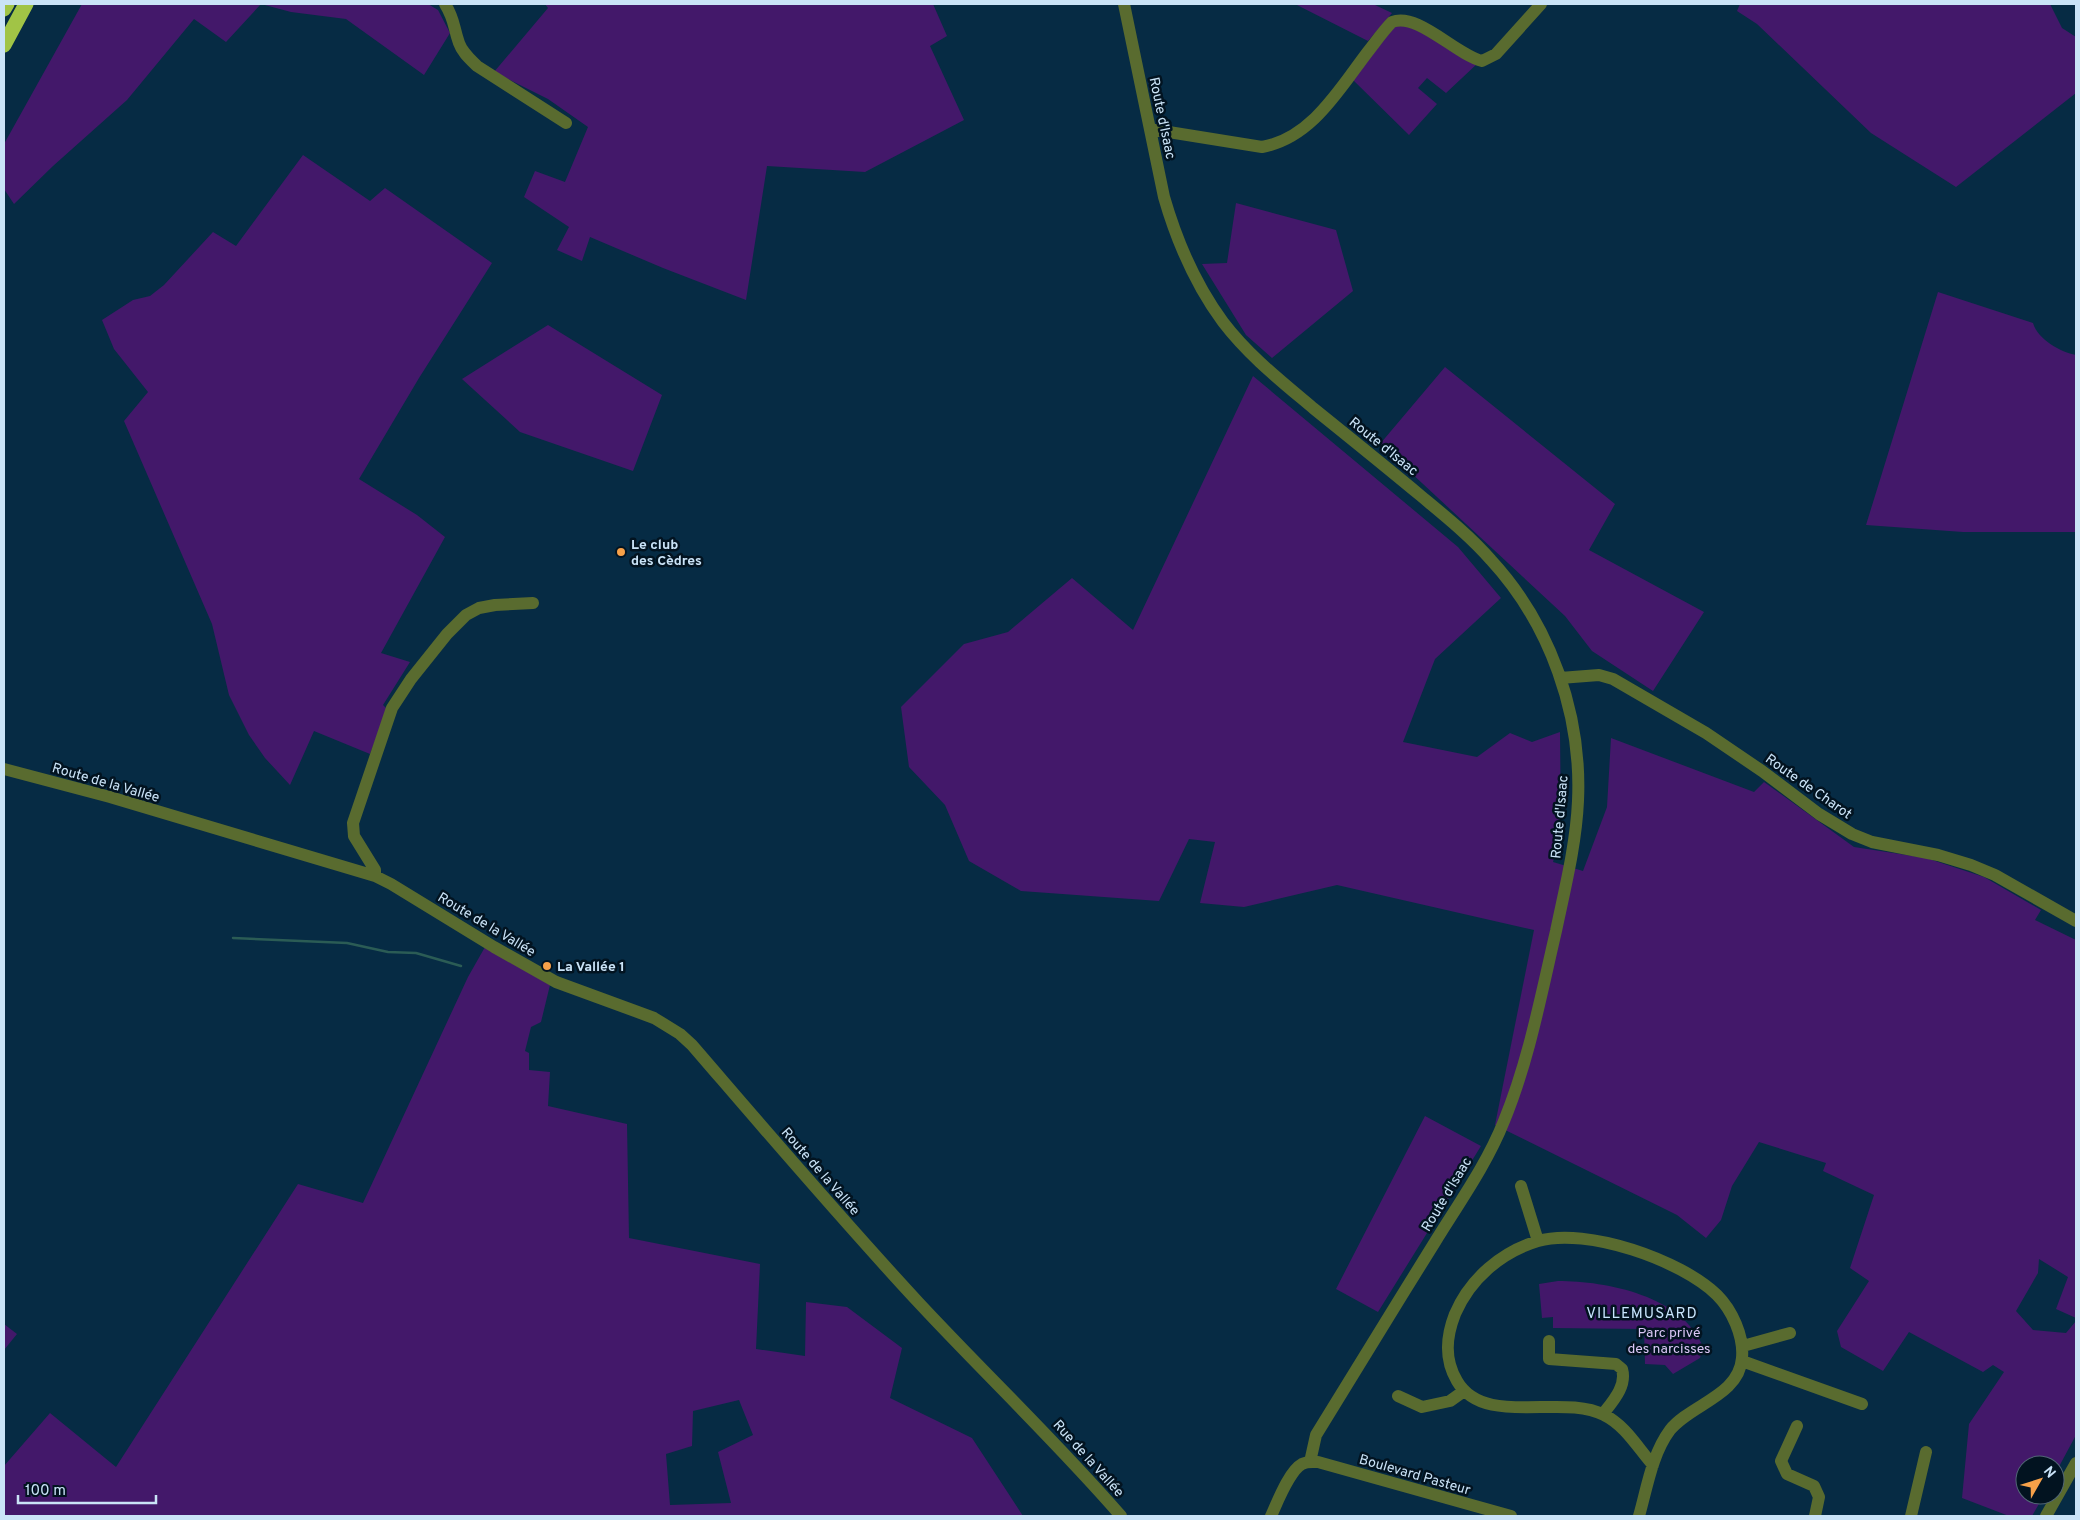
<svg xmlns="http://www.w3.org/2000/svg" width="2080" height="1520" font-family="Overpass,sans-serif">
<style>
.green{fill:#43186a;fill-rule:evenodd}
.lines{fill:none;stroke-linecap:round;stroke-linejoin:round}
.stream{stroke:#2b5c55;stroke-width:2.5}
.minor{stroke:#596b2f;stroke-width:12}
.highway{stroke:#a1c446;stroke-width:15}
.poi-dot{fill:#f7a149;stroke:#021320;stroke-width:2}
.labels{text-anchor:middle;stroke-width:5;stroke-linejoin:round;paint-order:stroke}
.street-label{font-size:14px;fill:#cae3f7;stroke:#021320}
.poi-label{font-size:14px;font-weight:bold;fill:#cae3f7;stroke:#021320;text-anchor:start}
.park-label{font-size:14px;fill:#dac7f6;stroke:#021320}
.neighbourhood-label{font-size:15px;letter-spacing:1px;fill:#c8e5fd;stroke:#021320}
</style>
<rect width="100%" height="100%" fill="#062b44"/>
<path class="green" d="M82,4H428L438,10L450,33L424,75L346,19L291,12L261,4L226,42L194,19L127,100L53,166L14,204L4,189V144Z
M545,4H933L947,36L930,46L964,120L865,172L767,166L746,300L663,268L590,237L582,261L557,250L569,227L524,197L535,171L565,182L588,127L548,99L494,72L548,8Z
M1295,4H1376L1375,5L1392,13L1368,41Z
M1740,4H2050L2062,28L2076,37V93L1956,187L1871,133L1757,24L1737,11Z
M1406,23L1478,63L1446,93L1427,78L1418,88L1437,104L1409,135L1352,79L1396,25Z
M303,155L370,201L385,188L492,263L419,378L359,479L417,515L445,537L381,653L410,662L383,705L387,709L370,754L314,731L290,785L265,758L249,735L229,695L212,624L124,421L148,392L114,349L102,320L133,300L150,296L164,285L213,232L236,246Z
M1236,203L1336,230L1353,291L1272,358L1246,335L1202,264L1227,263Z
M1938,292L2033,323C2038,340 2061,352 2076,355V532H1963L1866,525Z
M548,325L662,395L633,471L520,432L462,379Z
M1445,367L1615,504L1589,550L1704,612L1653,691L1592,651L1565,616L1380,444Z
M1253,376L1458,547L1501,598L1435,659L1403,742L1477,757L1510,733L1532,742L1560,732L1561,831L1553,862L1583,871L1607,807L1611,738L1754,792L1764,782L1854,847L1926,858L1984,877L2041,910L2035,920L2076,940V1318L2056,1309L2068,1277L2039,1259L2038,1273L2016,1311L2033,1330L2066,1333L2076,1321V1435L2055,1474V1465H2025V1495H2044L2032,1516H2009L1962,1498L1969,1424L2004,1372L1993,1365L1983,1372L1909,1332L1883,1371L1841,1347L1837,1331L1869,1281L1850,1268L1874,1195L1823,1171L1826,1163L1759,1142L1732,1186L1721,1220L1706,1238L1677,1215L1495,1125L1534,930L1337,885L1244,907L1200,903L1215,842L1189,839L1159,901L1021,891L969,861L945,805L909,767L901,707L964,644L1008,632L1072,578L1133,630Z
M485,947L550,985L541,1022L531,1027L525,1051L529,1053V1070L550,1072L548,1106L627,1124L629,1238L760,1264L756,1349L805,1356L806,1302L847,1307L902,1348L890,1398L972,1438L1023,1516H4V1466L50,1413L116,1467L298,1184L363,1203L468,977ZM739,1400L753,1435L718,1452L731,1503L670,1505L666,1454L692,1446L693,1411Z
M1425,1116L1481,1146L1378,1312L1336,1289Z
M1558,1281C1607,1281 1683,1296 1703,1347L1700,1358L1673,1374L1665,1365L1645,1364L1644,1329L1553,1328V1317L1542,1318L1539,1284Z
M4,1324L17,1334L4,1350Z"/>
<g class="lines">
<path class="stream" d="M233,938L347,943L388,952L416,953L461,966"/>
<path class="minor" d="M445,4C455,20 453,26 459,43C462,52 470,59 477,66L566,123
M1124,4L1164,197C1177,242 1195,284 1223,322C1249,356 1281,381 1313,408C1349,437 1385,466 1421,496C1445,516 1470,536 1491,560C1550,624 1582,714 1578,801C1576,845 1565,888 1556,931C1541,995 1529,1060 1504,1121C1487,1164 1459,1203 1435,1242C1395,1306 1356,1370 1316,1435L1310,1462
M1150,129L1262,147C1313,138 1341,86 1370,49C1377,40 1384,30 1392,22C1418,12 1455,54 1482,61L1496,54L1541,4
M1560,678L1599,675L1613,679L1706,733L1762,771L1819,814L1852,834L1872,842L1938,855L1971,865L1995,875L2076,921
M4,769L110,797L375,876L391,884L494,947L556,982L654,1018L680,1034L692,1045C767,1132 841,1219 919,1303C986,1375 1057,1442 1121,1516
M375,876V870L354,836L353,823L392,708L411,679L447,634L466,615L479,608L495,605L533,603
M1521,1186L1538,1241
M1549,1341V1359L1616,1364L1622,1369C1627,1386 1613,1401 1603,1414
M1743,1346L1790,1333
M1742,1361L1862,1404
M1398,1396L1422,1407L1450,1401L1464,1391
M1797,1426L1781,1461L1787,1474L1814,1486L1819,1497L1815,1516
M1271,1516C1277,1503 1289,1471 1302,1464C1307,1461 1313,1462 1318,1462L1511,1516
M1639,1516C1647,1488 1652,1454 1670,1430C1691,1404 1739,1396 1742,1358C1744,1336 1732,1310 1717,1295C1681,1260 1587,1227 1538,1241C1501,1252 1470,1279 1455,1314C1446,1337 1444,1359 1457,1381C1484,1428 1563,1393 1604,1415C1625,1425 1638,1448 1653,1465
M1911,1516L1926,1452
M2046,1516L2076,1463"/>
<path class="highway" d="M4,9L7,4
M4,45L26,4"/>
</g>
<g class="poi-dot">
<circle cx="621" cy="552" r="5"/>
<circle cx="547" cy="966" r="5"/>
</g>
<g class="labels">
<g class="street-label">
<text transform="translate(1163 118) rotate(78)" y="5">Route d'Isaac</text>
<text transform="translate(1384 446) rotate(39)" y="5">Route d'Isaac</text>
<text transform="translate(106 782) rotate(16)" y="5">Route de la Vallée</text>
<text transform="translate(1809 786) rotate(35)" y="5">Route de Charot</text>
<text transform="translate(1559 817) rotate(-85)" y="5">Route d'Isaac</text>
<text transform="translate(487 924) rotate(31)" y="5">Route de la Vallée</text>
<text transform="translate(821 1171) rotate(49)" y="5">Route de la Vallée</text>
<text transform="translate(1446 1194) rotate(-59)" y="5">Route d'Isaac</text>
<text transform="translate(1089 1458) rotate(48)" y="5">Rue de la Vallée</text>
<text transform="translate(1415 1474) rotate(16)" y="5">Boulevard Pasteur</text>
</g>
<g class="poi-label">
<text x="631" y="549">Le club<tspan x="631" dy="16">des Cèdres</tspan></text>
<text x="557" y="971">La Vallée 1</text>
</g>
<g class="park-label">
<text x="1669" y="1337">Parc privé<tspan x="1669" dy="16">des narcisses</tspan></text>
</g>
<g class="neighbourhood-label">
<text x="1642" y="1318">VILLEMUSARD</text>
</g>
</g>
<rect width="2080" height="1520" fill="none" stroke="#cae3f7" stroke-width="10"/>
<g transform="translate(2040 1480) rotate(51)"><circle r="24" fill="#021320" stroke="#526676"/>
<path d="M0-4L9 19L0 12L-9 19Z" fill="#f7a149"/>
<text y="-8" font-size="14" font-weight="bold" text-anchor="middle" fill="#cae3f7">N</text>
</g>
<path d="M18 1495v8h138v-8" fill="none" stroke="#cae3f7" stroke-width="2.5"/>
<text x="25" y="1495" font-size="15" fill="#cae3f7" stroke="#021320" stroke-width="4" paint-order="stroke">100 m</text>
</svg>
